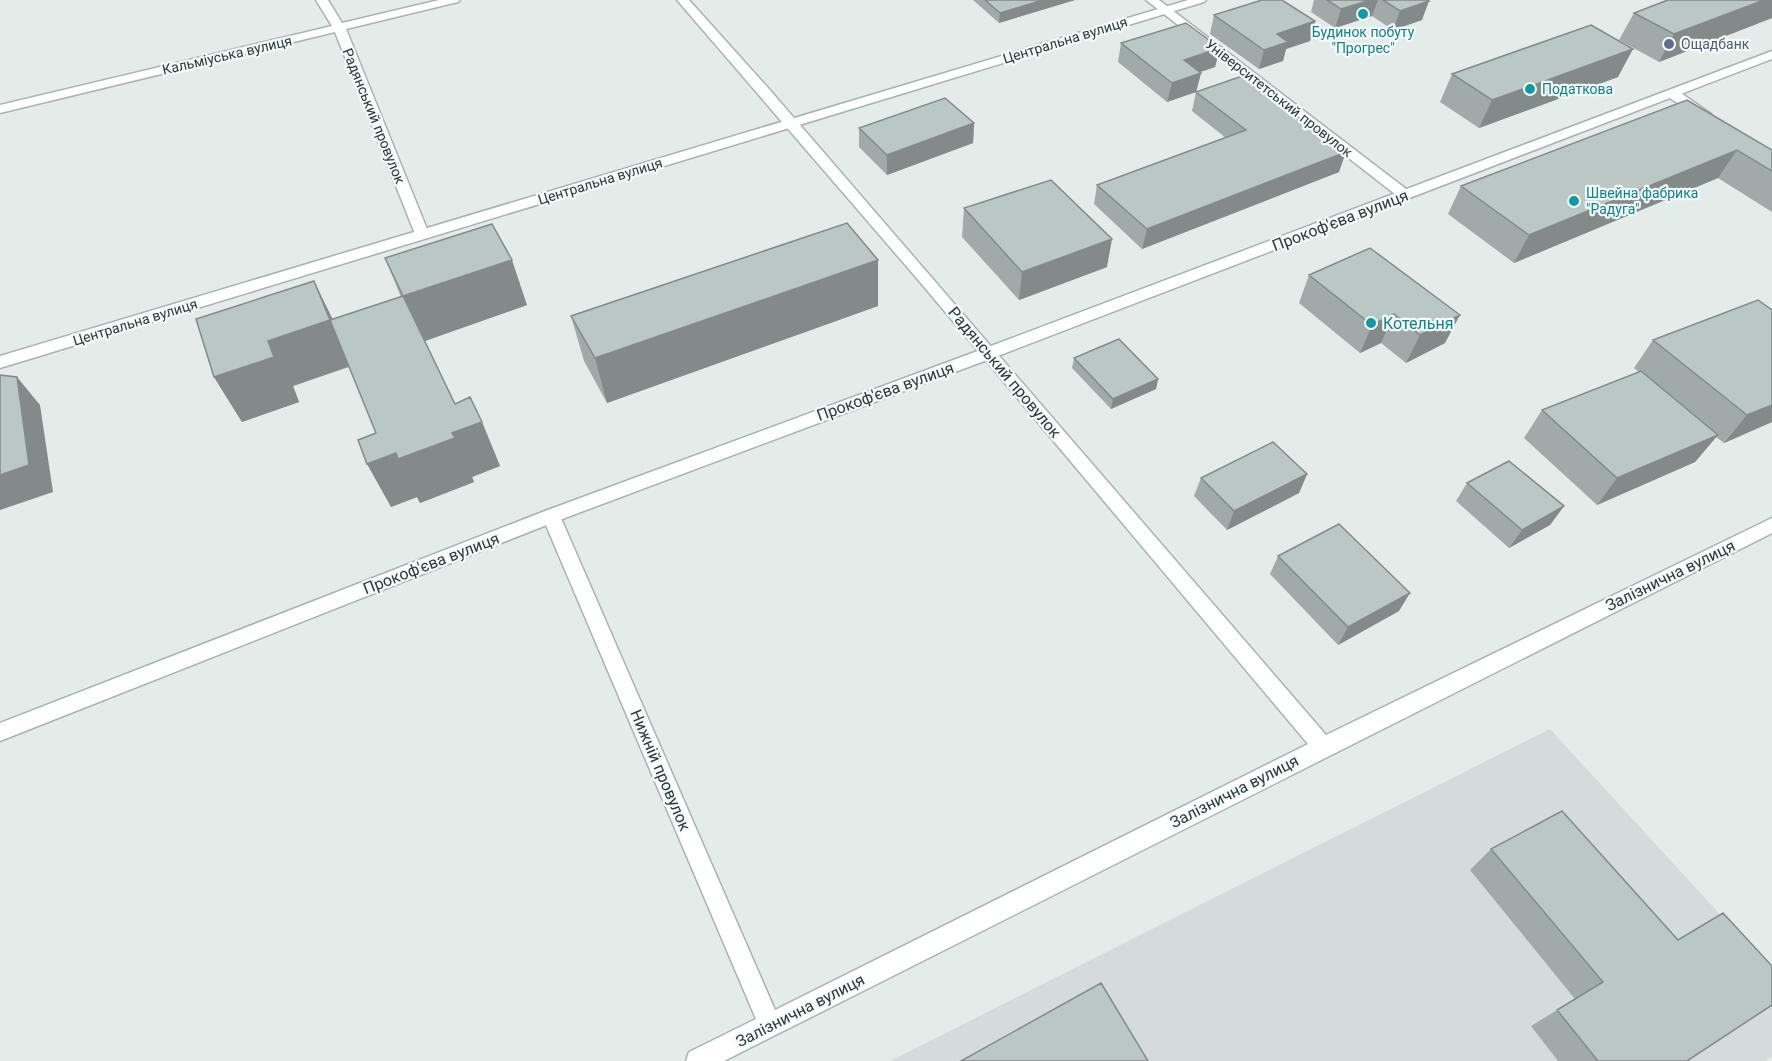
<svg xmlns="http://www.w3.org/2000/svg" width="1772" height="1061" font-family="Roboto,sans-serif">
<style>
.built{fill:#d3dcda}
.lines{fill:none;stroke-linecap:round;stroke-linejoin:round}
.street-casing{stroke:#a7b4b2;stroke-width:3}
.secondary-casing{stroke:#a1b4b1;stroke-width:3}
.street{fill:#fff;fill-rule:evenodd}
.secondary{fill:#fff;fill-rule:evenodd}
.wall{fill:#a0aba9}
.shaded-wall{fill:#828b89}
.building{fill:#bac7c4;stroke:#828b89;stroke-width:1.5}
.culture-dot{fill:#0f9aa8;stroke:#f5f9f8;stroke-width:2}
.service-dot{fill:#5c6f8a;stroke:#f5f9f8;stroke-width:2}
.labels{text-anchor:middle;stroke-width:4.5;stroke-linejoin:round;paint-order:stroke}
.far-culture-label{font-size:14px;fill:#0d838f;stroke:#f5f9f8;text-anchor:start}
.far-street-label{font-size:14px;fill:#263c3b;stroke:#f5f9f8}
.far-service-label{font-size:14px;fill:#4e5e75;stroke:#f5f9f8;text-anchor:start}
.street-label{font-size:16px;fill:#263c3b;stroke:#f5f9f8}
.culture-label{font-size:16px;fill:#0d838f;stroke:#f5f9f8;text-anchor:start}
</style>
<rect width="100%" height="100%" fill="#e4ecea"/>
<path class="built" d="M1550,729L1772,971V1057L1765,1061H890Z"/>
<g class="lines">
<defs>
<path id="street" d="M316,0H328L342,23L439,0H460L458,2L346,29L429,234L427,237L422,239L415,234L335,32L0,113V105L332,26Z
M677,0H689L769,89L1326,735L1772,518V533L724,1061H686L689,1052L756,1019L542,516L545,511L551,509L557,511L560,516L775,1010L1308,744L920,282Z
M1146,0H1159L1410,192L1412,195L1410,198H1400Z
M1673,90L1678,91L1711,114L1710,117H1700L1668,97L1667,94Z"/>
<path id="secondary" d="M1188,0H1206L1204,2L0,368V356Z
M1772,51V59L995,357L557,521L0,741V723L545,511L983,349Z"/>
</defs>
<use href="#street" class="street-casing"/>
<use href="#secondary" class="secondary-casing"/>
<use href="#street" class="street"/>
<use href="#secondary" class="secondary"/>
</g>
<path class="wall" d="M973,0H1075L999,23Z
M1314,0H1427L1422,20L1393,30L1372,16L1335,28L1311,12Z
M1666,0H1772V18L1659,62L1619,40L1634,13Z
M1214,15L1315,21L1310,41L1286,49L1283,61L1259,69L1210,34Z
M1121,43L1220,48L1215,67L1200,72L1201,73L1196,92L1167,102L1118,62Z
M1452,74L1618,77L1479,128L1440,102Z
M1196,92L1339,172L1142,249L1094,204L1097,185L1226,138L1192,111Z
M1687,100L1772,150V212L1718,178L1514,263L1448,214L1461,186Z
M974,123L973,143L887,175L859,147V128Z
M964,208L1107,267L1019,300L962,237Z
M1370,248L1445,343L1406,363L1381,343L1360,353L1299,303L1309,275Z
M385,258L527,305L425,341L455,404L482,422L500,466L472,477L474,482L420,503L417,497L391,507L376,433L349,367L293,386L299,402L242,422L214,377L333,319L401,297Z
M878,306L607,403L584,361L571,316Z
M1653,340L1772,422L1724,443L1716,437L1695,462L1597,505L1524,438L1542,410L1639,372L1634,368Z
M1074,358L1158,379L1156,389L1111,409L1072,368Z
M1307,474L1299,493L1227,530L1194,496L1201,478Z
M1467,483L1564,506L1550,525L1509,548L1456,501Z
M1278,556L1399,611L1338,645L1270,574Z
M1491,849L1687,1061H1558L1531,1026L1575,999L1470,870Z"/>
<path class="shaded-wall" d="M1043,0H1075L999,23L1000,13Z
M1370,0H1378L1372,16L1335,28L1341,9Z
M1764,0H1772V18L1659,62L1674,34Z
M1429,1L1422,20L1393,30L1400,11Z
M1315,21L1310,41L1286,49L1283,61L1259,69L1264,50L1277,34Z
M1220,48L1215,67L1180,79L1184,60Z
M1633,49L1618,77L1479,128L1492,100Z
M1201,73L1196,92L1167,102L1172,83Z
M974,123L973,143L887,175V155Z
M1737,150L1718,178L1514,263L1529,235Z
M1346,152L1339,172L1142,249L1147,229Z
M1112,239L1107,267L1019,300L1022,272Z
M512,260L527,305L422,342L403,296Z
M878,260V306L607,403L595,358Z
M314,281L336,326L353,365L293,386L299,402L242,422L214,377L268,341Z
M1394,314L1381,343L1360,353L1372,325Z
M1460,315L1445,343L1406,363L1420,335Z
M17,377L40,405L53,492L0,510V475Z
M1158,379L1156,389L1111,409L1113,399Z
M1772,405V422L1724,443L1747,415Z
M482,422L500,466L472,477L474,482L420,503L417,497L391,507L367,464Z
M1718,435L1695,462L1597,505L1617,478Z
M1307,474L1299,493L1227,530L1234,511Z
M1564,506L1550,525L1509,548L1522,530Z
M1410,593L1399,611L1338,645L1348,627Z"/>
<path class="building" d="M985,0H1043L1000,13Z
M1262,0H1282L1315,21L1277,34L1288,42L1264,50L1214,15Z
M1327,0H1370L1341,9Z
M1383,0H1427L1429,1L1400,11Z
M1668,0H1764L1674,34L1634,13Z
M1186,23L1220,48L1184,60L1201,73L1172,83L1121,43Z
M1591,25L1633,49L1492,100L1452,74Z
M1242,76L1346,152L1147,229L1097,185L1246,130L1196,92Z
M945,98L974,123L887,155L859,128Z
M1687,100L1772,150V171L1737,150L1529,235L1461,186Z
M1051,180L1112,239L1022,272L964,208Z
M847,223L878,260L595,358L571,316Z
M492,224L512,260L403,296L455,404L470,397L482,422L452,433L455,438L398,459L396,453L367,464L358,440L376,433L330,320L403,296L385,258Z
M1370,248L1460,315L1420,335L1394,314L1372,325L1309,275Z
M314,281L330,320L268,341L274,357L214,377L196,319Z
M1758,300L1772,310V405L1747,415L1653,340Z
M1119,339L1158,379L1113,399L1074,358Z
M1641,371L1718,435L1617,478L1542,410Z
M0,375L17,377L29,465L0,475Z
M1273,442L1307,474L1234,511L1201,478Z
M1509,461L1564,506L1522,530L1467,483Z
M1339,524L1410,593L1348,627L1278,556Z
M1562,811L1678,940L1723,913L1772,966V1005L1687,1061H1598L1557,1010L1603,982L1491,849Z
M1101,983L1148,1061H961Z"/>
<g class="culture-dot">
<circle cx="1363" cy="14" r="6"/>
<circle cx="1530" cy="89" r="6"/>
<circle cx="1574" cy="201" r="6"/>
<circle cx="1371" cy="323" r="6"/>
</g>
<circle class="service-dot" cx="1669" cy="44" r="6"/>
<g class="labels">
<g class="far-culture-label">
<text x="1363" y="37" text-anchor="middle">Будинок побуту<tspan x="1363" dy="16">"Прогрес"</tspan></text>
<text x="1542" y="94">Податкова</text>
<text x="1586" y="198">Швейна фабрика<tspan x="1586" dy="16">"Радуга"</tspan></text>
</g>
<g class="far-street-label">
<text transform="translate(1065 40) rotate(-17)" y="5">Центральна вулиця</text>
<text transform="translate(227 55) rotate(-13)" y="5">Кальміуська вулиця</text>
<text transform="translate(1279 98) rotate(38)" y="5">Університетський провулок</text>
<text transform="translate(374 116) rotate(68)" y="5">Радянський провулок</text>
<text transform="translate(600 181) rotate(-17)" y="5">Центральна вулиця</text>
<text transform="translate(135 322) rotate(-17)" y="5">Центральна вулиця</text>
</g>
<g class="far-service-label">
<text x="1681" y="49">Ощадбанк</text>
</g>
<g class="street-label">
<text transform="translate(1340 220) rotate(-21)" y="6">Прокоф'єва вулиця</text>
<text transform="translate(1005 372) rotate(50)" y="6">Радянський провулок</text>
<text transform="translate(885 391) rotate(-20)" y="6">Прокоф'єва вулиця</text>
<text transform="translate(431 563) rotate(-21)" y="6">Прокоф'єва вулиця</text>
<text transform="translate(1670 575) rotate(-26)" y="6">Залізнична вулиця</text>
<text transform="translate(661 770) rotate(67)" y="6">Нижній провулок</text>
<text transform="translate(1234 791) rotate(-27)" y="6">Залізнична вулиця</text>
<text transform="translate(800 1010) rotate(-27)" y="6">Залізнична вулиця</text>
</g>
<g class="culture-label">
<text x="1383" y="329">Котельня</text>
</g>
</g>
</svg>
